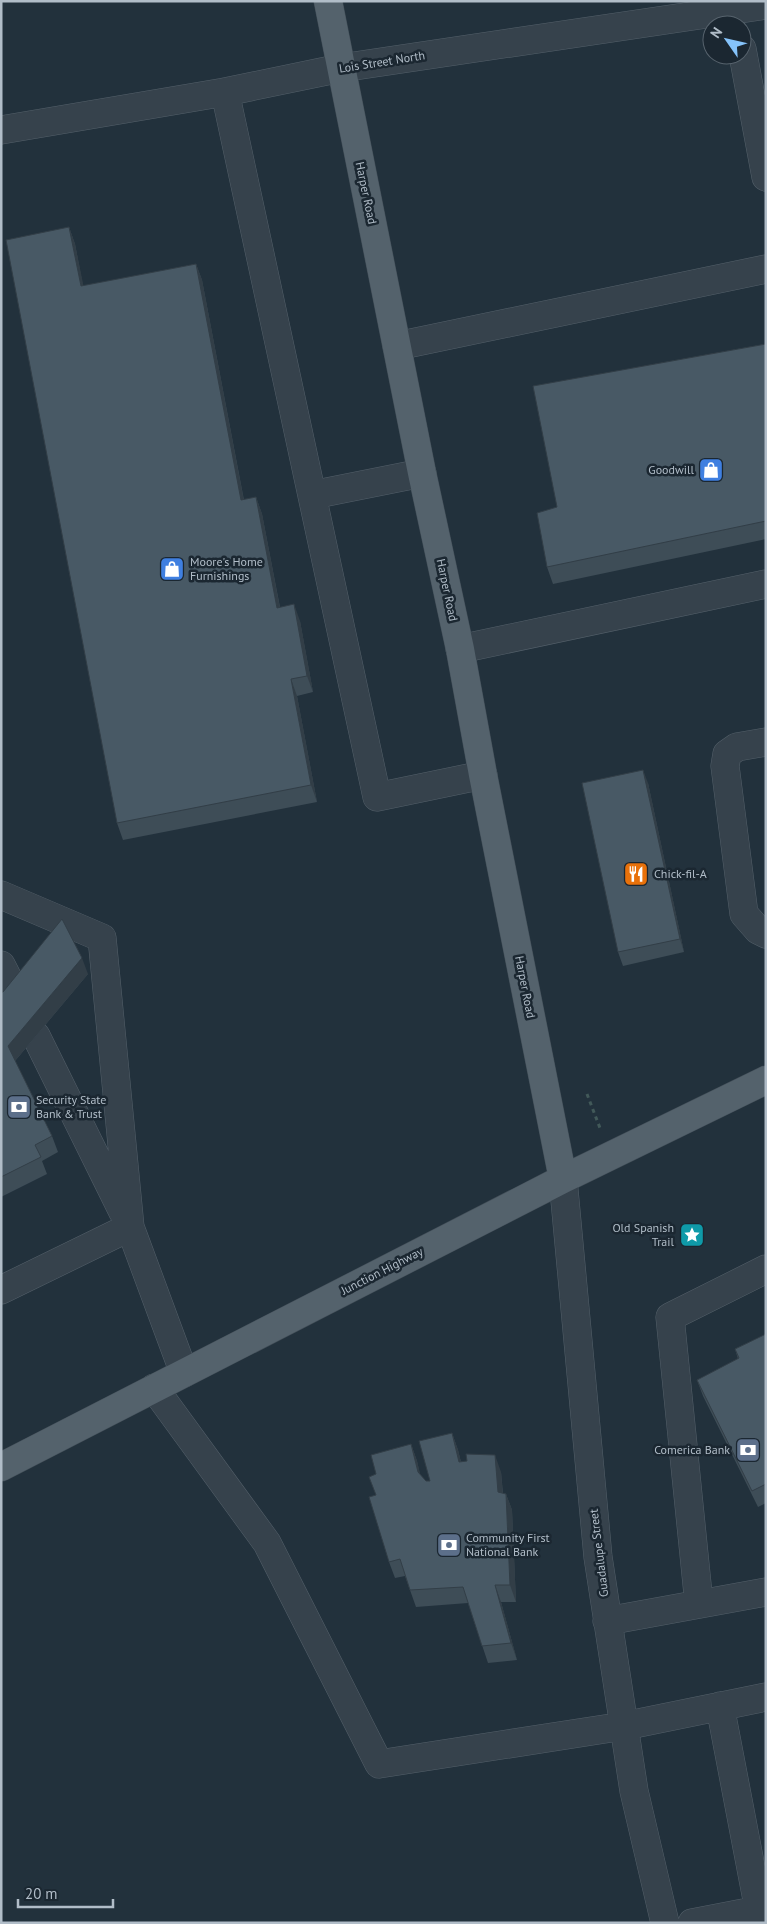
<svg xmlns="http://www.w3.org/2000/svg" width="767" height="1924" font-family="'PT Sans',sans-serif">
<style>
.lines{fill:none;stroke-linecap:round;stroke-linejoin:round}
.minor-casing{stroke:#54606a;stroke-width:29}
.major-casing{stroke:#424e58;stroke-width:29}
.path{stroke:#425959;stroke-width:3;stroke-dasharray:4 4;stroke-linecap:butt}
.minor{stroke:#36424c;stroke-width:28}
.major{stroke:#54626c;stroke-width:28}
.wall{fill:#3e4d57}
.shaded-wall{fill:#323e47}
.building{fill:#485965;stroke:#323e47}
.labels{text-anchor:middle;stroke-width:5;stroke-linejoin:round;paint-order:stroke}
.street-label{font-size:12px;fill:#b1bdc8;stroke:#1b2731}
.poi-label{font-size:12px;fill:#b1bdc8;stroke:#1b2731;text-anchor:start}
</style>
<rect width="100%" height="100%" fill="#22313c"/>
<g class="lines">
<defs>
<path id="minor" d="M742,49L766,177
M225,92L377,797L483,775
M1,130L225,92L341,68L766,5
M397,346L766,269
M312,495L422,473
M460,649L766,584
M766,742L737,747L727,754L725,766L744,914L758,930L766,934
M1,895L102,938L130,1227
M1,965L18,998
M36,1036L123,1212
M563,1179L598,1557L634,1791L665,1923
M1,1290L130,1227L184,1373
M154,1388L267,1543L379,1764L624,1726L766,1697
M699,1604L670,1317L766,1269
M607,1621L766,1592
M692,1923L759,1910L720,1706"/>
<path id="major" d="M328,1L422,473L460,649L483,775L563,1179
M1,1467L563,1179L766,1080"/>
</defs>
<use href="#minor" class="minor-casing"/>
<use href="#major" class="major-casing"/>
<path class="path" d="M587,1094L600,1128"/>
<use href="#minor" class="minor"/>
<use href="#major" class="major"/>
</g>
<path class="wall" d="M69,227L75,244L83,286L196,264L202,280L244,500L256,497L262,514L280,607L300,621L313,692L297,696L317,802L123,840L117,823Z
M766,344V539L553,584L547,567L557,507Z
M648,783L684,952L623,966L618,952Z
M88,974L15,1061L52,1136L58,1152L42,1161L47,1174L1,1197V992Z
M766,1334V1503L758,1507L703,1396L697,1380L738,1359L735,1349Z
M452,1433L458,1450L461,1462L501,1472L503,1493L506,1494L512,1510L516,1602H501L517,1660L488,1663L468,1603L416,1607L405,1576L395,1578L389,1562L376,1495V1474L411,1444L417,1461L420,1475L426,1481H430Z"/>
<path class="shaded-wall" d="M69,227L75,244L87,303L81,286Z
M196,264L202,280L247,517L241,500Z
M256,497L262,514L283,624L277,608Z
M294,604L300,621L313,692L307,676Z
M291,679L297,696L317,802L311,785Z
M643,770L648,783L684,952L680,939Z
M82,958L88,974L14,1062L8,1046Z
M452,1433L458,1450L465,1479L459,1462Z
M411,1444L417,1461L424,1489L418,1472Z
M495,1455L501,1472L504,1509L498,1492Z
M506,1494L512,1510L516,1602L510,1585Z
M495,1585L501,1602L517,1660L511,1643Z"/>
<path class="building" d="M69,227L81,286L196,264L241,500L256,497L277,608L294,604L307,676L291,679L311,785L117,823L6,240Z
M766,344V521L547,567L537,513L557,507L533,386Z
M643,770L680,939L618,952L582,783Z
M62,919L82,958L8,1046L52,1136L35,1145L41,1157L1,1177V992H3Z
M766,1334V1484L752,1491L697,1380L739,1358L735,1349Z
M452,1433L459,1462L467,1461L466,1454L495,1455L498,1492L506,1494L510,1585H495L511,1643L482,1646L463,1587L410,1590L400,1559L389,1562L369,1497L376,1495L369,1477L376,1474L371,1455L411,1444L418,1472L426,1481H430L419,1441Z"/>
<defs>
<symbol id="shop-square" viewBox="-11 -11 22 22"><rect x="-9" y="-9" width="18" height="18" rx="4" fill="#3f7fe0" stroke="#1b2731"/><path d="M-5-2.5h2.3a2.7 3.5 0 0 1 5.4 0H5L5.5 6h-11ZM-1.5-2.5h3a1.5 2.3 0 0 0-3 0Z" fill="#fff"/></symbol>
<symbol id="restaurant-square" viewBox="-11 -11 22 22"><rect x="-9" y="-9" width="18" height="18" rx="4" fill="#e8710a" stroke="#1b2731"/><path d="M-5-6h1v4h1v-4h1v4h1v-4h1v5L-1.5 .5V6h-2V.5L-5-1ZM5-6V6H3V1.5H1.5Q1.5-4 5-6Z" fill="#fff"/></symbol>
<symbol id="bank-square" viewBox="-11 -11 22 22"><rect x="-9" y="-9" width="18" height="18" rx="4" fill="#5c6f8a" stroke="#1b2731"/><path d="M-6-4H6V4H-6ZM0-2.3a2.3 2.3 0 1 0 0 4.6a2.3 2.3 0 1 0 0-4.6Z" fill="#fff"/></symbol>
<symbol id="sight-square" viewBox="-11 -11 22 22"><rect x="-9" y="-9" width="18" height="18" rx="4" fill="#0f9aa8" stroke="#1b2731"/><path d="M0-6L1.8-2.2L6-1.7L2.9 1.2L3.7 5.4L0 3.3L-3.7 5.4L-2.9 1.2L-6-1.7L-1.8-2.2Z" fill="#fff"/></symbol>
</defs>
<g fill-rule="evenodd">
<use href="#shop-square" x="697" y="456" width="28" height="28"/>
<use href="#shop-square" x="158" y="555" width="28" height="28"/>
<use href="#restaurant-square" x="622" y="860" width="28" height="28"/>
<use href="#bank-square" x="5" y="1093" width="28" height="28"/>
<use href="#sight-square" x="678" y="1221" width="28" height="28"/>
<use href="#bank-square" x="734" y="1436" width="28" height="28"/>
<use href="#bank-square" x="435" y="1531" width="28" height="28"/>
</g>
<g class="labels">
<g class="street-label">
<text transform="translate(382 62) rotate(-9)" y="4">Lois Street North</text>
<text transform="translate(366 193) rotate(78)" y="4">Harper Road</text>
<text transform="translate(447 590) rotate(78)" y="4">Harper Road</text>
<text transform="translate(525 987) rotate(79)" y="4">Harper Road</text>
<text transform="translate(382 1271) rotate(-27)" y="4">Junction Highway</text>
<text transform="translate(599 1553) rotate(-97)" y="4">Guadalupe Street</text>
</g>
<g class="poi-label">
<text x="694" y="474" text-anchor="end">Goodwill</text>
<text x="190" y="566">Moore's Home<tspan x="190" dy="14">Furnishings</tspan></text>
<text x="654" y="878">Chick-fil-A</text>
<text x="36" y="1104">Security State<tspan x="36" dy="14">Bank &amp; Trust</tspan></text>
<text x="674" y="1232" text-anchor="end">Old Spanish<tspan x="674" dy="14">Trail</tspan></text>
<text x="730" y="1454" text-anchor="end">Comerica Bank</text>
<text x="466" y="1542">Community First<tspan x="466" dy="14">National Bank</tspan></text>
</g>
</g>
<rect width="767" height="1924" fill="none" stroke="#b1bdc8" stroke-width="5"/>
<g transform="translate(727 40) rotate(304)"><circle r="24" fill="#1b2731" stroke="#57636d"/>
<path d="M0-4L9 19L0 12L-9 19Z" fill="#85c3fa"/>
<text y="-8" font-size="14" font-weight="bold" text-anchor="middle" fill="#b1bdc8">N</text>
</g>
<path d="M18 1899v8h95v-8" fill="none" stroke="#b1bdc8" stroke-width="2.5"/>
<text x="25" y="1899" font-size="15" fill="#b1bdc8" stroke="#1b2731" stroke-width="4" paint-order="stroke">20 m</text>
</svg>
